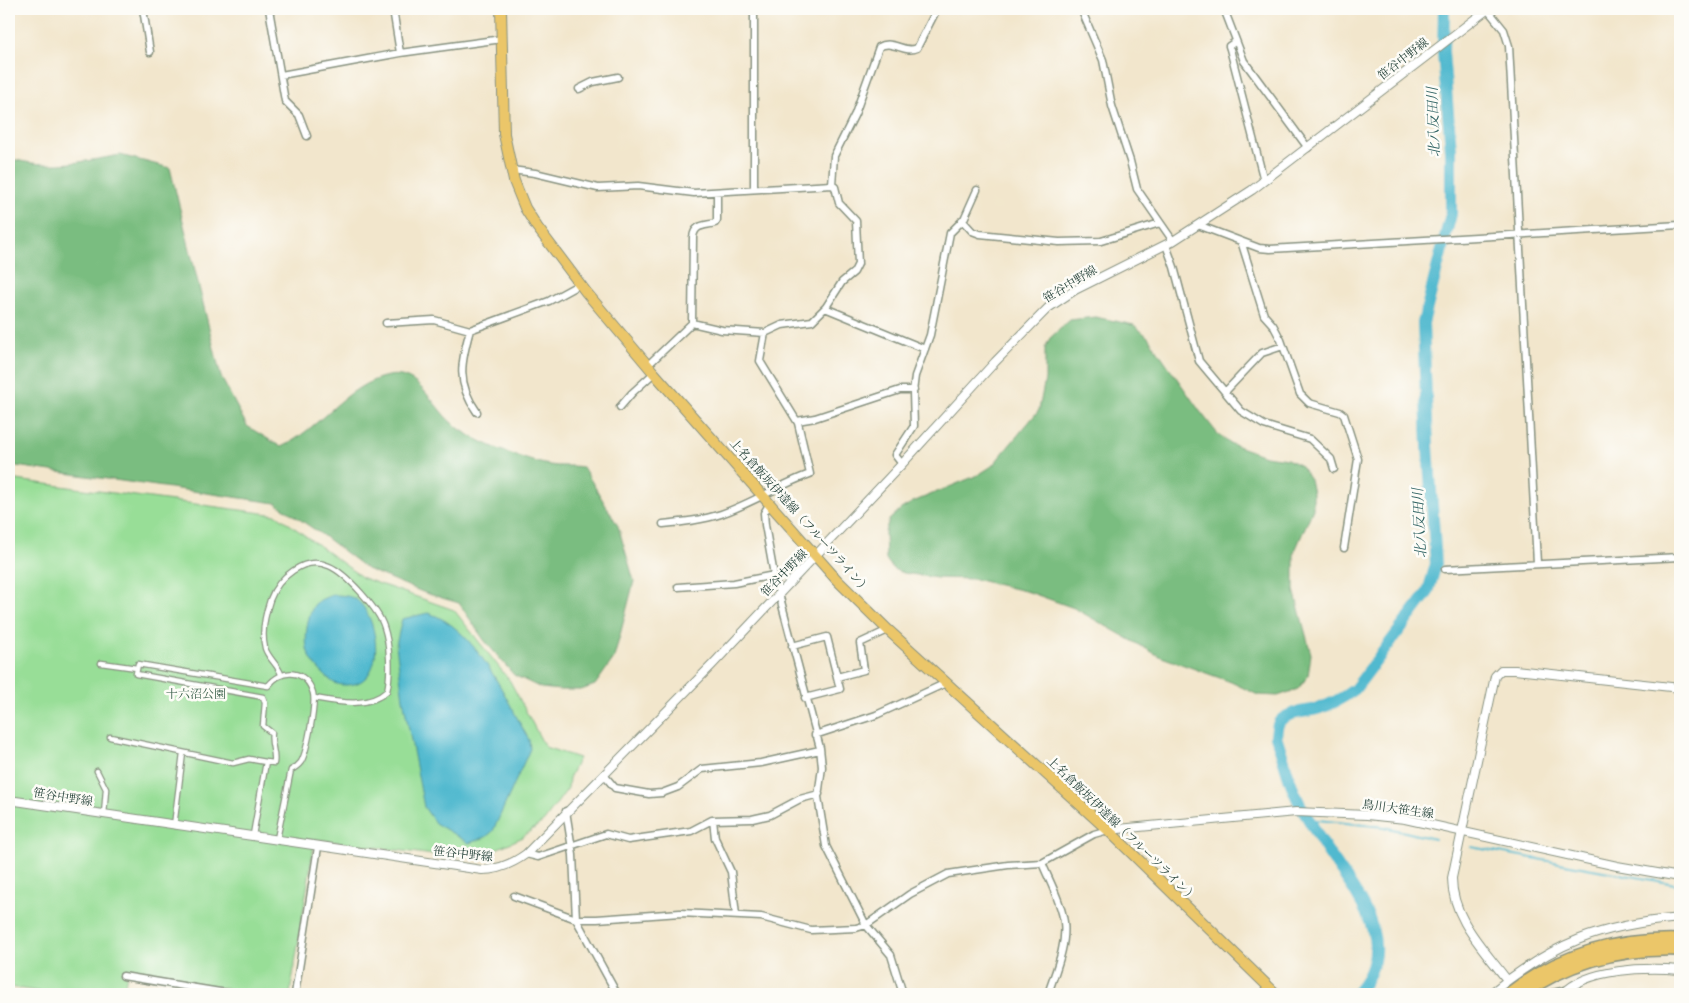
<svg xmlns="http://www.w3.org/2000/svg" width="1689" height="1003" font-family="'Libre Caslon Text','Noto Serif JP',serif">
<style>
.green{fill:#98de97;stroke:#5c8e66}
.forest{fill:#7abd80;stroke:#4c7d5a}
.water{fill:#51b9cf;stroke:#387b82}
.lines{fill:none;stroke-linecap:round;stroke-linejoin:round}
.stream{stroke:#51b9cf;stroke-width:2}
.river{stroke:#51b9cf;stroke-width:12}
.pedestrian-casing{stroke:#889280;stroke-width:7}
.minor-casing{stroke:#889280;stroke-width:9}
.tertiary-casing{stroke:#889280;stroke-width:10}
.primary-casing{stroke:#889280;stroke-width:12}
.motorway-casing{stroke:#889280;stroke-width:14}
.pedestrian{stroke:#fff;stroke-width:4.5}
.minor{stroke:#fff;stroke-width:6}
.tertiary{stroke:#fff;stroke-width:8}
.primary{stroke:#ebc669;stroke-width:10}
.motorway{stroke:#ebc669;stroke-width:11}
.labels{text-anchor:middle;stroke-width:5;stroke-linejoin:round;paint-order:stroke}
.street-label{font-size:12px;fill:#1f3d34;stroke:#fdfcf7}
.park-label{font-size:12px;fill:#375d48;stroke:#fdfcf7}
.water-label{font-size:14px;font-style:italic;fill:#2e6262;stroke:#fdfcf7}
</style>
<rect width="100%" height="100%" fill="#fdfcf7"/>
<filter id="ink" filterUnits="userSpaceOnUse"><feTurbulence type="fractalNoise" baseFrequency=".02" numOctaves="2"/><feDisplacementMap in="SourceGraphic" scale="10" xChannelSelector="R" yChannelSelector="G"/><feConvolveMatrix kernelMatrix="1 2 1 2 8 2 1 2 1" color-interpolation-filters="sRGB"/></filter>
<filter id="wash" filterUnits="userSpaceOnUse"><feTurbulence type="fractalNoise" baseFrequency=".0096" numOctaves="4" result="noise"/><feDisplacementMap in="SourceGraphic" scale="20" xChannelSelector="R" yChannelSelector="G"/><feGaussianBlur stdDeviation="1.12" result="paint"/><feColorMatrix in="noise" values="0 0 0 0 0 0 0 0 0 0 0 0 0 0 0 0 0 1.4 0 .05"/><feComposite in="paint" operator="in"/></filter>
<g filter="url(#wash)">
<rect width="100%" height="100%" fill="#f2e6cc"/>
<path class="green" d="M9,479L277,515L363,578L454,610L510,681L545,747L579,758L569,778L568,788L544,821L521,838L487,853L448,857L315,839L290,994H258L127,972L124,994H57L9,987Z"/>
<path class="forest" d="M120,155L170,168L221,377L247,426L281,447C319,430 346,384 388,376C419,370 432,406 452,423C473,442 521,459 549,465C560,467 572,465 583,467L618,526L634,581L614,658L595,685L581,690H560L541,688L514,675L484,640L459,603L425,593L367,569L321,534L276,503L9,465V158C48,170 81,162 120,155Z
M1095,317L1134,325L1148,337L1199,410L1217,433L1229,443L1265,456L1287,459L1301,466L1310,479L1313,494V509L1294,553V590L1311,654L1308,676L1298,689L1278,696L1258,695L1231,682L1159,656L1074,608L1029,592L974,579L937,578L904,573L893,569L886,559L885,532L889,520L901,509L913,502L978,475L992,466L1039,410L1045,379V348L1050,338L1070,320Z"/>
<path class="water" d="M332,595C341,595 353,595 360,603C380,624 386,685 346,685C339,685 334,684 329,679C320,671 312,663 308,652C304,641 307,618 313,607C317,600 325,598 332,595Z
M428,613C476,627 506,699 529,740L530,749L493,831L486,837L469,843L435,823L424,807L403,699L396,645L402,619Z"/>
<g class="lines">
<path class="stream" d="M1308,819L1384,827L1435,839
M1471,847L1680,885"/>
<path class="river" d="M1355,994C1401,947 1358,896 1330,855C1321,842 1314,828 1306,815C1291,792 1285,762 1276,736C1277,731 1276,726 1280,721C1288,712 1305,712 1317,709C1331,705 1343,698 1355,689L1428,592L1436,564L1428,446L1423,323L1451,214V150L1443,52L1444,9"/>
</g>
</g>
<g filter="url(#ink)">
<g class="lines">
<defs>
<path id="pedestrian" d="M101,663L137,668
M138,664L268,686C282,668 306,669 313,693C316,705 307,752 301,762C298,766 295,768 291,770L277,839L253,835L266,762L274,763C276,752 270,745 272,733L263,726L265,703L263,697L136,674Z
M281,674C278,665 268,658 265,648C261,632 265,615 270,600C278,578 304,555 329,566C346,573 379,610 384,627C390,645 391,674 387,691C368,709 337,702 314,698
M110,737L233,763L249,759L266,762
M97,771L106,789L104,815
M174,826L183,753"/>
<path id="minor" d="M143,9L150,52
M269,9L285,101L299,115L307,136
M393,9L400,53
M754,9V189
M1081,9L1103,60L1112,106L1130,161L1137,189L1173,241
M1224,9L1244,61L1308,148
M1487,9L1504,30L1509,46L1537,563
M1235,42L1229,46L1230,49L1264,181
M281,75L400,53L502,39
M579,89L593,82L618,77
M511,170L535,173L598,188L638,186L694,193L832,185L834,156L855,114L879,47C893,39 904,54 917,48L937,9
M717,192V220L715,223C704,226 695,224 693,237L692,323L722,330L765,333L782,325L812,321L826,307L842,282L854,272L858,264L856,221L839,203L835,187L832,185
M962,220L972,231L980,234L1059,242L1101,241L1160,223
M1198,225L1259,248L1270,249L1680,225
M1241,241L1264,315L1273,325L1281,340L1300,394L1309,403L1340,412L1344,415L1358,459L1344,548
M1166,245L1174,267L1199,361L1241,411L1264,425L1310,439L1331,459L1334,469
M825,308L925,349
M386,323L434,320L470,330
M648,365L692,323
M1225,392L1262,353L1283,346
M620,407L632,393L654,373
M477,412C456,383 461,362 470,330L549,301L580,284
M797,421L815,418L900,390H914
M902,464L895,455L914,426L913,392L915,376L930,335L950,233L964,219L977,190
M770,503L764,513L765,525L774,575L820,748L822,767L818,797L826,846L866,925L891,955L903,994
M663,524C683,522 703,520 721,514C753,503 779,485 810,474L798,423L760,361L765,333
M1445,569L1680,557
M678,587L734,583L774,575
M792,646L827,637L840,689L805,698
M837,677L864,670L860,643L888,630
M815,735L876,715L946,683
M604,775L615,788L649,794L662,793L678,787L702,769L761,763L820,750
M566,811L573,855L576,919L617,994
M713,820L715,838L731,872L736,915
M526,854L538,857L606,834L628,840L691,831L712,820L752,819L770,815L800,799L819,794
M1042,863C1050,882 1061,902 1064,922C1067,946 1055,972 1048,994
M514,896L576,919H597L680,913L761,917L811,930L856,928L866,925L910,894L948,874L1008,865L1042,863L1094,834L1108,830
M123,976L232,994
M295,994L318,847
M1549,994L1566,990"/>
<path id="tertiary" d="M9,800L482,870C499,870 512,864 526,854L712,665L902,464L995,362L1048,308L1075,290L1173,241L1252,190L1488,9
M1108,830L1296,812L1367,815L1405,819L1617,866L1680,877
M1507,980C1484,949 1452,919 1452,878L1495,676L1501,670H1515L1680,688
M1490,994C1553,943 1600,925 1680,918
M1563,994C1586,968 1648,967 1680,970"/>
<path id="primary" d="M501,9L504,134L514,181L525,208L537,227L586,292L654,373L837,580L888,630L1108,830L1276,994"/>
<path id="motorway" d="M1508,994C1558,955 1617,938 1680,940
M1523,994C1570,961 1623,948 1680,950"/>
</defs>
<use href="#pedestrian" class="pedestrian-casing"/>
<use href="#minor" class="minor-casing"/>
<use href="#tertiary" class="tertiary-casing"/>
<use href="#primary" class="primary-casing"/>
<use href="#motorway" class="motorway-casing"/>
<use href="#pedestrian" class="pedestrian"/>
<use href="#minor" class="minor"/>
<use href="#tertiary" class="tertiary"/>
<use href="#primary" class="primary"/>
<use href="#motorway" class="motorway"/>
</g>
</g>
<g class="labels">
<g class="street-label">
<text transform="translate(1403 59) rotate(-38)" y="4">笹谷中野線</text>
<text transform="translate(1070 284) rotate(-31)" y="4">笹谷中野線</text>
<text transform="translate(800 516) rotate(48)" y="4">上名倉飯坂伊達線（フルーツライン）</text>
<text transform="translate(784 573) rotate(-46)" y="4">笹谷中野線</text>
<text transform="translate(63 797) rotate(9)" y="4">笹谷中野線</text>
<text transform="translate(1398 809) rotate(8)" y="4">鳥川大笹生線</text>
<text transform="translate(1122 829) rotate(44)" y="4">上名倉飯坂伊達線（フルーツライン）</text>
<text transform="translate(463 854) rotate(6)" y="4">笹谷中野線</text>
</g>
<g class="park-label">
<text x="196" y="698">十六沼公園</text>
</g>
<g class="water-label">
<text transform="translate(1433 122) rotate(-92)" y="5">北八反田川</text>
<text transform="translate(1419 523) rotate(-93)" y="5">北八反田川</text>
</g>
</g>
<rect width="1689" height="1003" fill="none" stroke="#fdfcf7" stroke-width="30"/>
</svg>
